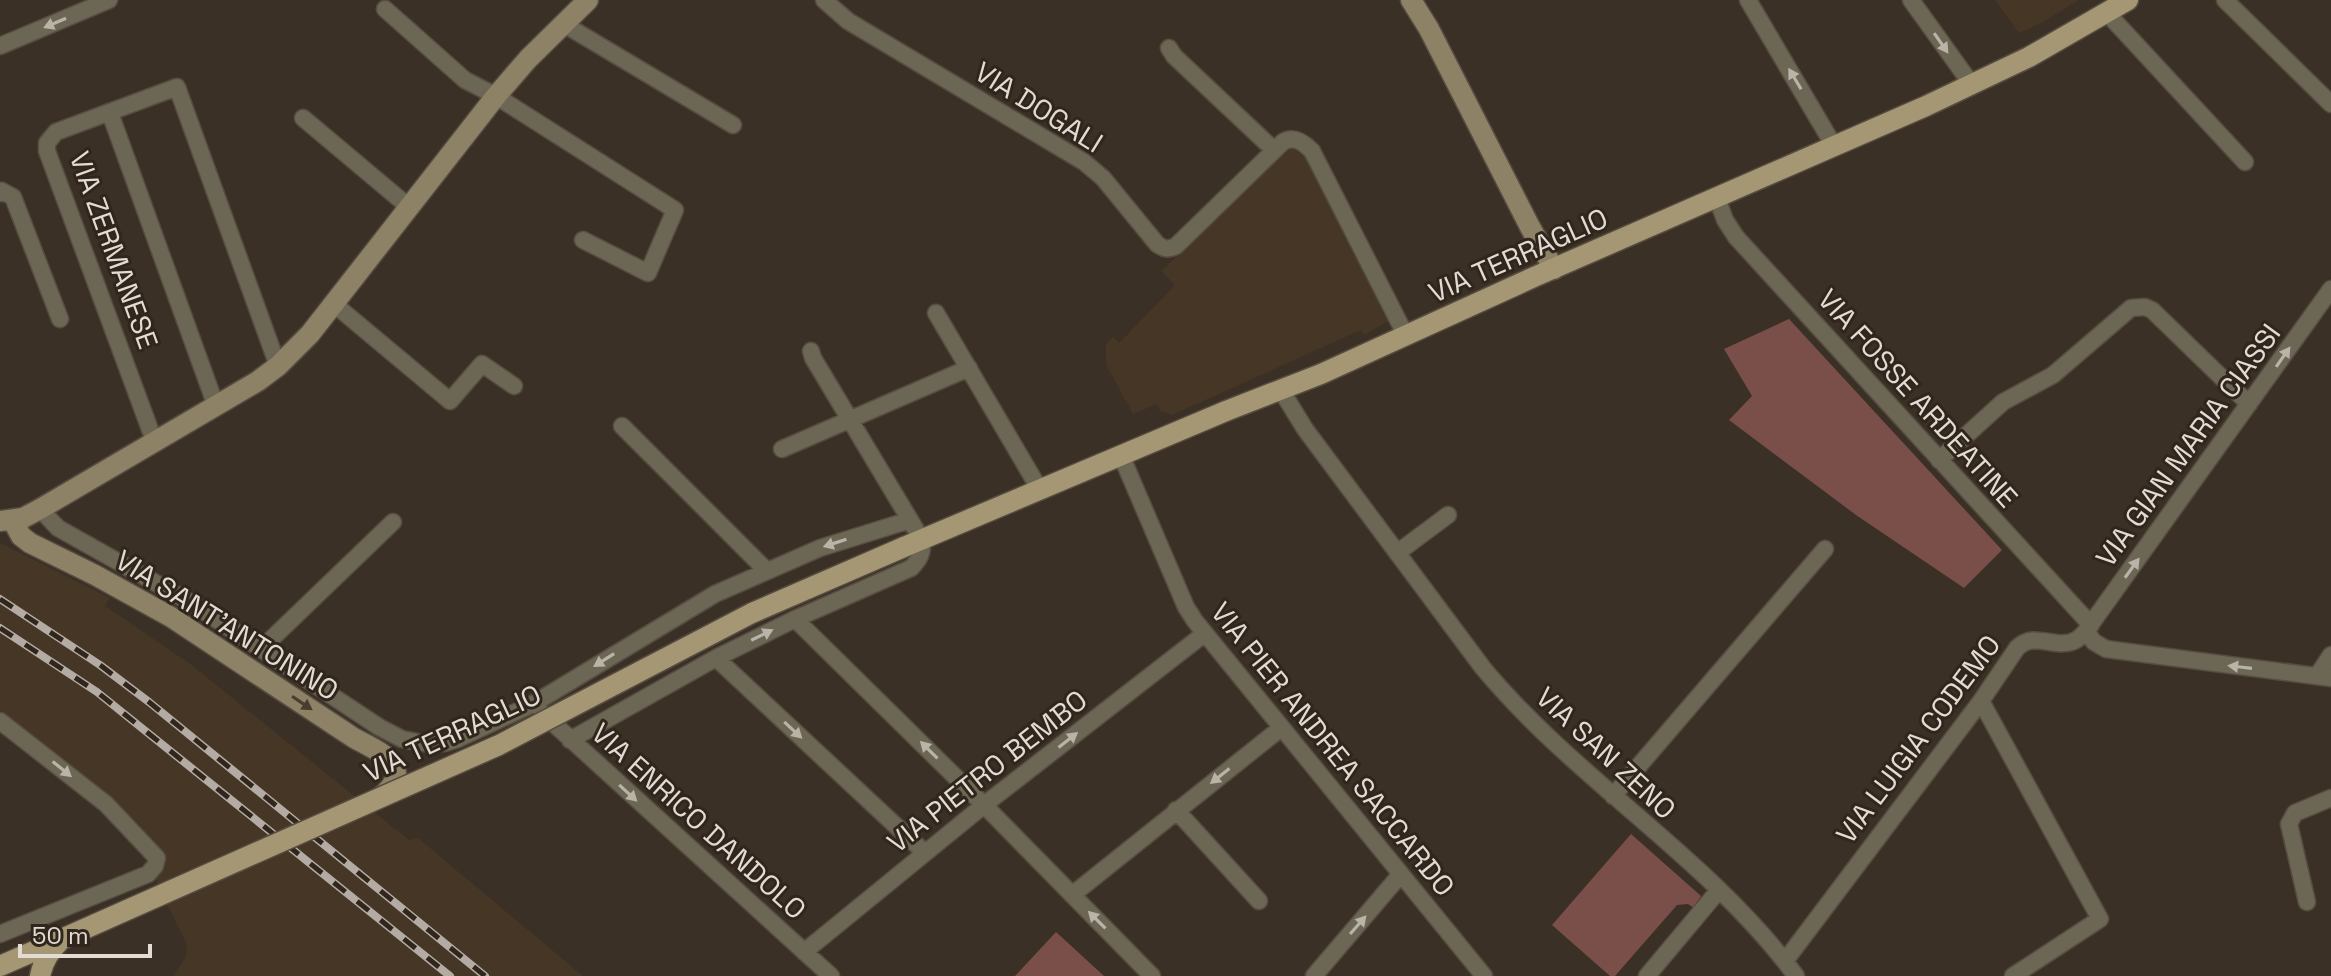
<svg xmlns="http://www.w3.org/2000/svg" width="2331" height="976" font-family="'Space Grotesk',sans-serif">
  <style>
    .built { fill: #453625 }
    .green { fill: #7a4f4a }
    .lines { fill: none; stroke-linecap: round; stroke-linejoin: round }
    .street-casing { stroke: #564c41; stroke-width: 19 }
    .secondary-casing { stroke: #564c41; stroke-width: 23 }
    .primary-casing { stroke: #564c41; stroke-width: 23 }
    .street { stroke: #6c6654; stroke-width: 16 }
    .secondary { stroke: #8d8266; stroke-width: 20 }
    .primary { stroke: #a59773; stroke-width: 20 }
    .rail-casing { stroke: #b4aca4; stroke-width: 8 }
    .rail { stroke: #31261b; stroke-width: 5; stroke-dasharray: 15; stroke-linecap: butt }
    .primary-bridge-casing { stroke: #564c41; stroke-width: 23; stroke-linecap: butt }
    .primary-bridge { stroke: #a59773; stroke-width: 20 }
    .oneway { fill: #b9b3a8 }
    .oneway2 { fill: #483d2e }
    .labels { text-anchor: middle; stroke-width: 6; stroke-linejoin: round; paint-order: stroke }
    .street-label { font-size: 28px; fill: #e3dcd5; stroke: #31261b }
  </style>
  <rect width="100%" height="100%" fill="#3b3025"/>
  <!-- built -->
  <path class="built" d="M1995 0H2079L2043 22 2019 33Z
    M1291 148 1305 156 1389 321 1364 335 1361 330 1172 415 1161 411 1157 404 1133 414 1106 365V344L1113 337 1119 343 1175 285 1161 271Z
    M0 543 110 598 105 606 189 663 409 840 418 838 583 976H174L186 956 187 944 159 888 139 824 63 763 0 727Z"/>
  <!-- green -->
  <path class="green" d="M1789 319 2002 550 1964 588 1856 515 1729 420 1752 396 1724 349Z
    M1631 834 1701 896 1694 908 1688 904 1677 905 1615 976H1610L1552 925Z
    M1056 932 1104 976H1015Z"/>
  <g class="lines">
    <defs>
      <path id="street" d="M824 0 848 21 1084 162 1103 178 1157 244C1164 249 1168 250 1176 246L1283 142C1294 135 1304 143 1312 151L1406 336
        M1748 0 1834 146
        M1911 0 1972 85
        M2225 0 2331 104
        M385 9 465 80 496 96 675 210 648 273 583 240
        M2107 13 2245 162
        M562 23 733 125
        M0 46 109 0
        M1169 48 1174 56 1274 150
        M110 113 216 406
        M303 118 409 207
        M0 193 2 191 13 197 60 319
        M1717 198 1725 220 1736 237 2091 625
        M334 304 450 401 482 364 514 386
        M936 313 1040 490
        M1281 390 1305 429 1483 668C1577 781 1709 858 1796 976
        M622 426 767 571
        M155 443 47 151V143L56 132 177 87 278 366
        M782 449 969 368
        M1121 455 1186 607 1195 621 1484 976
        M1939 460 2003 402 2053 375 2131 308 2145 307 2152 310 2249 404
        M40 509 58 528 193 604 379 727 402 739 422 743H445L458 739 533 704 715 594 820 548 910 520
        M1397 553 1448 515
        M795 619 984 805 1152 976
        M2086 631 2094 642 2106 649 2331 678
        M262 648 393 522
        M716 658 924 852
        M2317 676 2331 655
        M1981 701 2100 919 2013 976
        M542 713 831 976
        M0 721 106 804 157 858 155 866 148 874 0 934
        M570 740 716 658 795 619 911 568C920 559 923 553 922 540L813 358 811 351
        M1613 796 1825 549
        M1176 810 1259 901
        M1072 895 1281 728
        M2307 902 2289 824 2295 813 2331 798
        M804 952 984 805 1204 634
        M1785 961 1981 701 2017 648C2035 630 2056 651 2076 640 2080 638 2083 634 2086 631L2331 289
        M1314 976 1401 874
        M1647 976 1719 890"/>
      <path id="secondary" d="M1411 0 1429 29 1530 227 1554 269
        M0 521 23 518 40 509 258 381 278 366 310 334 496 96 528 59 588 0
        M13 521 21 536 30 543 95 575 171 617 354 738C378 751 417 766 382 796"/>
      <path id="primary" d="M904 547 1226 411 1321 374 1534 277 1926 106 2029 57 2128 0
        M0 966 64 938
        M40 976C43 962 48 952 59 942"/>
    </defs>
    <!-- street casing -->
    <use href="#street" class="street-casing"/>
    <!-- secondary casing -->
    <use href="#secondary" class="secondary-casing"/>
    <!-- primary casing -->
    <use href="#primary" class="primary-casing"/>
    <!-- street -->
    <use href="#street" class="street"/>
    <!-- secondary -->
    <use href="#secondary" class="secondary"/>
    <!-- primary -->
    <use href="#primary" class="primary"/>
    <defs>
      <path id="rail" d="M0 599 100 665 149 702 485 976
        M0 628 97 692 450 976"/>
    </defs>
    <!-- rail casing -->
    <use href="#rail" class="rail-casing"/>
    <!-- rail -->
    <use href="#rail" class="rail"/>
    <defs>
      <path id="primary-bridge" d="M64 938 499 745 752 613 904 547"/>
    </defs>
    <!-- primary-bridge casing -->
    <use href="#primary-bridge" class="primary-bridge-casing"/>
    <!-- primary-bridge -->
    <use href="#primary-bridge" class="primary-bridge"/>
  </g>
  <!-- one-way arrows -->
  <defs><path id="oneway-solid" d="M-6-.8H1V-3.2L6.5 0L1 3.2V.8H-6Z" transform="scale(2)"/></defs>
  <g class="oneway">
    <use href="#oneway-solid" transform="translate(55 23) rotate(157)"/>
    <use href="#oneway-solid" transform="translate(1941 43) rotate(55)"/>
    <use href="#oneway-solid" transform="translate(1795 79) rotate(-121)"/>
    <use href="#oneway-solid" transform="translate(2283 357) rotate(-55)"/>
    <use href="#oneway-solid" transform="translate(835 543) rotate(162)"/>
    <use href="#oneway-solid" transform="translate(2132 568) rotate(-54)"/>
    <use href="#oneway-solid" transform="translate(762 635) rotate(-26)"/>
    <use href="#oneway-solid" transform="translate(604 660) rotate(148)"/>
    <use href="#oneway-solid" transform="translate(2240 667) rotate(-173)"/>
    <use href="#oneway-solid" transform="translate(793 730) rotate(43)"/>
    <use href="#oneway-solid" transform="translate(1068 740) rotate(-38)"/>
    <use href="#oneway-solid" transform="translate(929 750) rotate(-135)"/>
    <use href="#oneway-solid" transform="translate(62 769) rotate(39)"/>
    <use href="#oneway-solid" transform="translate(1220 776) rotate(142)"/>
    <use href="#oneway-solid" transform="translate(628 793) rotate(43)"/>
    <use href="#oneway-solid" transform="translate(1097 920) rotate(-135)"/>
    <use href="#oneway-solid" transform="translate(1358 925) rotate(-49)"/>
  </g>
  <use class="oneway2" href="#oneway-solid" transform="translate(302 703) rotate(34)"/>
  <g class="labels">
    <!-- street labels -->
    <g class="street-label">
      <text transform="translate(1039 107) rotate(32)" y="10">VIA DOGALI</text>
      <text transform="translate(114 250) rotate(70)" y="10">VIA ZERMANESE</text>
      <text transform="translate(1518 255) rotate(-24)" y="10">VIA TERRAGLIO</text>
      <text transform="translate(1918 398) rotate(48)" y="10">VIA FOSSE ARDEATINE</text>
      <text transform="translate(2188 445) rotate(-54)" y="10">VIA GIAN MARIA CIASSI</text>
      <text transform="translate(227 625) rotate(32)" y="10">VIA SANT'ANTONINO</text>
      <text transform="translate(452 733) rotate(-25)" y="10">VIA TERRAGLIO</text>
      <text transform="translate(1918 739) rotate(-53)" y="10">VIA LUIGIA CODEMO</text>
      <text transform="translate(1333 749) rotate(51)" y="10">VIA PIER ANDREA SACCARDO</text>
      <text transform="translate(1606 753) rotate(43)" y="10">VIA SAN ZENO</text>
      <text transform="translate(987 771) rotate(-38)" y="10">VIA PIETRO BEMBO</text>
      <text transform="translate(699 821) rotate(42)" y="10">VIA ENRICO DANDOLO</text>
    </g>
  </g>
  <!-- scale -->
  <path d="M20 944v12h130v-12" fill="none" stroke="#e3dcd5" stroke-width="4"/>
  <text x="32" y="944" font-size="24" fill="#e3dcd5" stroke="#31261b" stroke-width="6" paint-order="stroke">50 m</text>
</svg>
